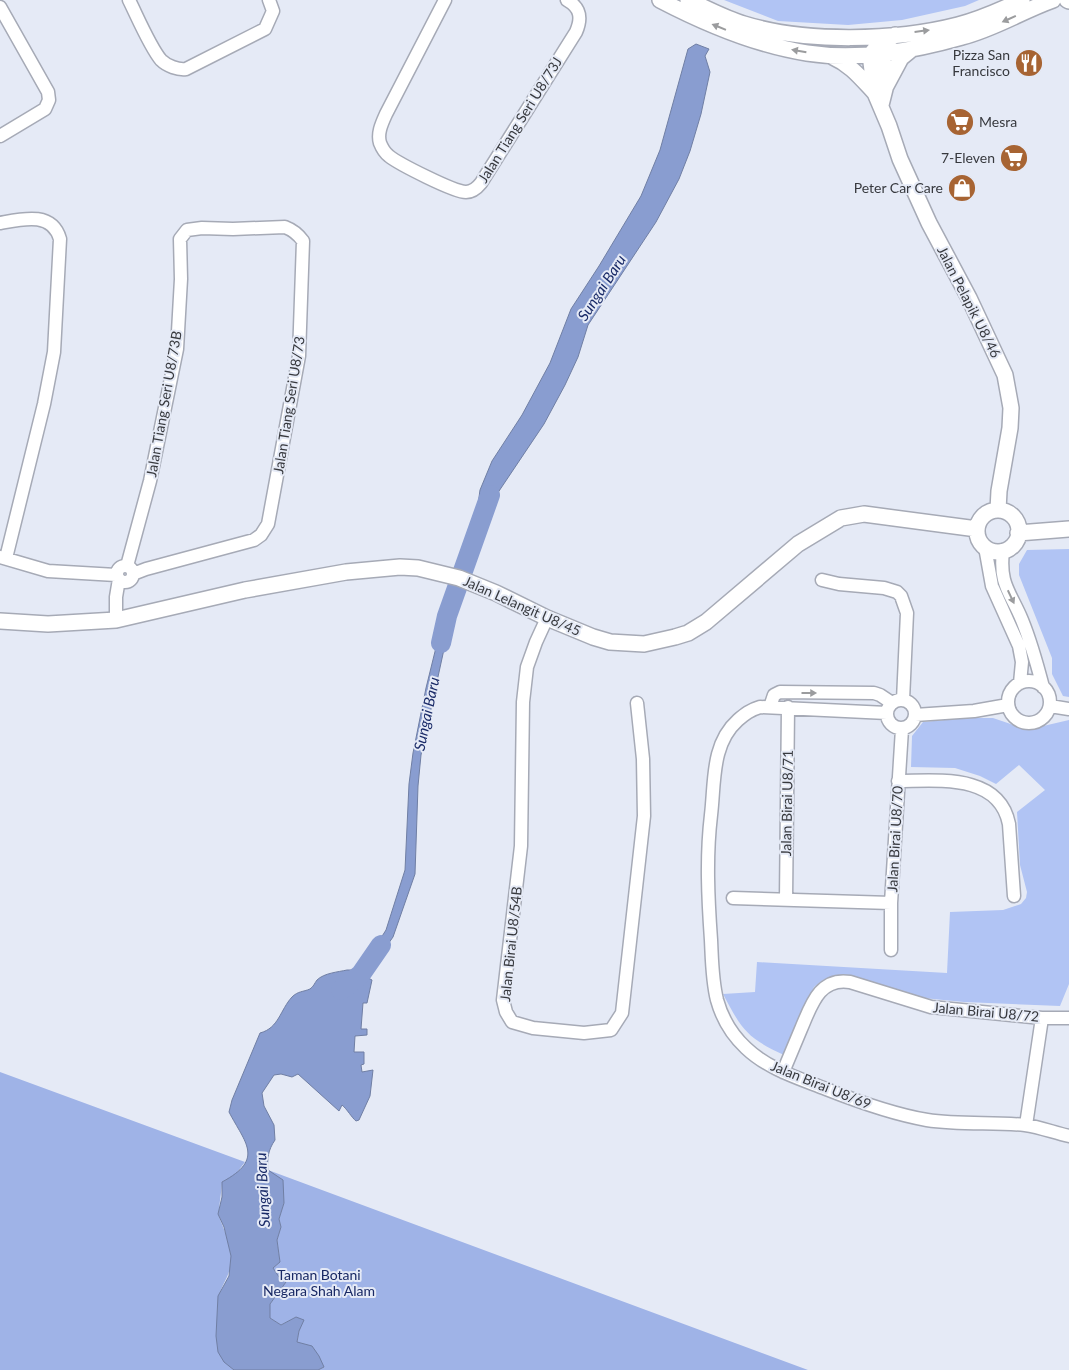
<svg xmlns="http://www.w3.org/2000/svg" width="1069" height="1370" font-family="Lato,sans-serif">
  <style>
    .green { fill: #b1c4f4 }
    .forest { fill: #9fb3e7 }
    .water { fill: #899dd0; stroke: #707fa4 }
    .lines { fill: none; stroke-linecap: round; stroke-linejoin: round }
    .river { stroke: #899dd0; stroke-width: 20 }
    .minor-casing { stroke: #a6aab6; stroke-width: 15 }
    .tertiary-casing { stroke: #a6aab6; stroke-width: 18 }
    .minor { stroke: #fff; stroke-width: 12 }
    .tertiary { stroke: #fff; stroke-width: 15 }
    .oneway { fill: #9b9c9e }
    .labels { text-anchor: middle; stroke-width: 4; stroke-linejoin: round; paint-order: stroke }
    .poi-label { font-size: 14px; fill: #37393e; stroke: #e5eaf6; text-anchor: end }
    .street-label { font-size: 14px; fill: #37393e; stroke: #e5eaf6 }
    .park-label { font-size: 14px; fill: #182864; stroke: #e5eaf6 }
    .water-label { font-size: 15px; font-style: italic; fill: #1a2b68; stroke: #e5eaf6 }
  </style>
  <rect width="100%" height="100%" fill="#e5eaf6"/>
  <!-- green -->
  <path class="green" d="M724 0H979L965 6 902 20 848 25 778 21Z
    M1069 549V697L1063 696 1052 674V658L1019 575V564L1027 550Z
    M966 718H993L1022 728 1039 727 1069 720V984L1060 1006 964 1002 923 998 862 979 835 975 823 980 814 987 784 1055C747 1038 742 1030 723 994L755 992 757 962 947 973 950 912 1003 910 1021 904 1026 898 1027 892 1020 865 1017 812 1045 790 1019 765 996 784 980 776 955 768 911 767 912 736 923 722Z"/>
  <!-- forest -->
  <path class="forest" d="M0 1072 245 1162 235 1175 222 1182C222 1189 218 1211 219 1216 223 1229 231 1242 231 1256 232 1274 223 1281 219 1296 217 1301 218 1309 218 1315 217 1339 213 1353 234 1370H0Z
    M268 1170 808 1370H318L324 1367 297 1342 299 1331 296 1317 281 1325 270 1318V1304L286 1282 279 1277 273 1268 280 1262 277 1240 281 1227 279 1219 284 1203Z"/>
  <!-- water -->
  <path class="water" d="M696 44 709 49 705 56 710 72 701 114 690 151 679 179 656 222 588 325 578 357 565 385 544 424 495 497 484 521 476 519 480 490 492 461 522 415 550 363 571 309 599 266 641 196 660 150 688 49Z
    M444 615 451 617 421 755 418 786 415 874 393 937 369 971 363 966 386 930 405 870 409 784 413 753 426 688Z
    M347 970H353L372 980 367 1003H363L361 1029H367V1035L355 1036 354 1052H364V1064L361 1065 362 1072 373 1070 370 1096 359 1120 356 1121C352 1118 347 1109 342 1105L339 1111 298 1074 292 1077 281 1074 274 1075 262 1093 264 1106 274 1125 275 1140C268 1150 267 1159 268 1170L283 1180 284 1203 279 1219 281 1227 277 1240 280 1262 273 1268 279 1277H286V1282L270 1304V1318L281 1325 296 1317 304 1320 299 1331 297 1342 312 1346 319 1356 324 1367 318 1370H234L224 1362 218 1352 216 1336 218 1296 229 1276 231 1256 224 1227 218 1214 222 1197V1182C265 1159 245 1143 229 1112L232 1100 260 1033C279 1028 280 1010 292 997 298 991 303 992 310 989 314 986 314 984 317 980 324 973 338 972 347 970Z"/>
  <g class="lines">
    <!-- river -->
    <path class="river" d="M441 643 447 616 490 495
      M341 990 361 974 381 945"/>
    <defs>
      <path id="minor" d="M129 0C137 16 150 47 161 60 167 66 178 70 186 69L265 29 273 11 269 0
        M445 0 386 114C382 123 377 133 380 143 382 148 385 153 389 156 399 164 454 192 466 192 473 192 477 188 481 183L576 32C582 18 581 8 567 0
        M0 7 48 92 49 100 45 109 0 136
        M0 223C22 219 52 211 60 239L54 352 44 404 6 558
        M985 547 992 586 1019 646 1022 662 1020 683
        M1003 550C999 585 1010 591 1022 620 1031 642 1037 664 1043 687
        M0 557 48 571 116 575
        M117 574a8 8 0 1 1 16 0a8 8 0 1 1-16 0Z
        M127 566 150 481 177 349 181 279 180 239 187 230 202 228 233 229 285 227C293 230 298 234 303 241L299 356 268 524 261 535 254 540 146 569 133 574
        M822 580 839 584 884 588 897 592 901 596 907 613 903 700
        M547 618 536 642 527 667 523 702 521 846 503 1000 506 1012 512 1022 533 1028 584 1033 611 1030 622 1013 644 816 643 759 637 703
        M116 620V597L119 579
        M1008 702a21 21 0 1 1 42 0a21 21 0 1 1-42 0Z
        M887 714a14 14 0 1 1 28 0a14 14 0 1 1-28 0Z
        M1050 706 1069 709
        M770 707 774 695 780 692 874 693 880 695 892 703
        M887 713 760 707C750 710 745 714 738 720 711 744 715 782 711 815 706 857 708 898 711 940 712 960 712 980 717 1000 722 1018 732 1035 746 1048 768 1069 798 1078 826 1089 859 1102 892 1114 927 1120 959 1125 993 1122 1025 1125 1040 1127 1055 1133 1069 1136
        M915 715 974 711 1008 705
        M898 781C937 781 999 773 1009 824L1014 896
        M733 898 891 903
        M786 900 788 707
        M891 950V903L902 729
        M783 1072C789 1058 795 1043 801 1029 811 1006 819 977 850 982L931 1007 1042 1018H1069
        M1026 1125 1042 1018"/>
      <path id="tertiary" d="M660 0C706 24 755 45 807 53 859 61 912 51 962 37 994 29 1022 11 1053 0
        M688 0C706 8 724 18 744 24 805 43 896 41 958 25 981 19 1001 10 1022 0
        M1067 0 1069 1
        M895 35 875 49 870 55 875 93 889 126 900 159 929 223 969 298 1005 375 1011 408 1010 428 999 491 998 510
        M875 49 883 53 885 89 881 105
        M831 56C851 65 860 77 875 93
        M886 86 901 58 912 49
        M977 531a21 21 0 1 1 42 0a21 21 0 1 1-42 0Z
        M1018 533 1069 529
        M0 621 48 624 116 620 245 590 346 572 400 567 418 568 459 578 496 593 547 618 593 637 610 642 644 644 675 637 688 633 706 622 798 544 841 518 864 514 977 529"/>
    </defs>
    <!-- minor casing -->
    <use href="#minor" class="minor-casing"/>
    <!-- tertiary casing -->
    <use href="#tertiary" class="tertiary-casing"/>
    <!-- minor -->
    <use href="#minor" class="minor"/>
    <!-- tertiary -->
    <use href="#tertiary" class="tertiary"/>
  </g>
  <!-- one-way arrows -->
  <defs><path id="oneway-solid" d="M-6-.8H1V-3.2L6.5 0L1 3.2V.8H-6Z" transform="scale(1.25)"/></defs>
  <g class="oneway">
    <use href="#oneway-solid" transform="translate(1009 19) rotate(156)"/>
    <use href="#oneway-solid" transform="translate(719 27) rotate(-158)"/>
    <use href="#oneway-solid" transform="translate(922 31) rotate(-7)"/>
    <use href="#oneway-solid" transform="translate(799 51) rotate(-170)"/>
    <use href="#oneway-solid" transform="translate(1011 597) rotate(65)"/>
    <use href="#oneway-solid" transform="translate(809 693)"/>
  </g>
  <!-- icons -->
  <defs>
    <symbol id="restaurant-disc" viewBox="-11 -11 22 22"><circle r="9.5" fill="#a76433" stroke="#e5eaf6"/><path d="M-5-6h1v4h1v-4h1v4h1v-4h1v5L-1.5 .5V6h-2V.5L-5-1ZM5-6V6H3V1.5H1.5Q1.5-4 5-6Z" fill="#fff"/></symbol>
    <symbol id="supermarket-disc" viewBox="-11 -11 22 22"><circle r="9.5" fill="#a76433" stroke="#e5eaf6"/><path d="M-6-5.5h2.5l.6 2H6L4.5 2H-2.5L-4.4-4H-6ZM-1.5 3.2a1.3 1.3 0 1 0 .1 0ZM3 3.2a1.3 1.3 0 1 0 .1 0Z" fill="#fff"/></symbol>
    <symbol id="shop-disc" viewBox="-11 -11 22 22"><circle r="9.5" fill="#a76433" stroke="#e5eaf6"/><path d="M-5-2.5h2.3a2.7 3.5 0 0 1 5.4 0H5L5.5 6h-11ZM-1.5-2.5h3a1.5 2.3 0 0 0-3 0Z" fill="#fff"/></symbol>
  </defs>
  <g fill-rule="evenodd">
    <use href="#restaurant-disc" x="1013" y="47" width="32" height="32"/>
    <use href="#supermarket-disc" x="944" y="106" width="32" height="32"/>
    <use href="#supermarket-disc" x="998" y="142" width="32" height="32"/>
    <use href="#shop-disc" x="946" y="172" width="32" height="32"/>
  </g>
  <g class="labels">
    <!-- poi labels -->
    <g class="poi-label">
      <text x="1010" y="60">Pizza San<tspan x="1010" dy="16">Francisco</tspan></text>
      <text x="979" y="127" text-anchor="start">Mesra</text>
      <text x="995" y="163">7-Eleven</text>
      <text x="943" y="193">Peter Car Care</text>
    </g>
    <!-- street labels -->
    <g class="street-label">
      <text transform="translate(520 120) rotate(-58)" y="5">Jalan Tiang Seri U8/73J</text>
      <text transform="translate(969 302) rotate(63)" y="5">Jalan Pelapik U8/46</text>
      <text transform="translate(164 404) rotate(-80)" y="5">Jalan Tiang Seri U8/73B</text>
      <text transform="translate(289 405) rotate(-81)" y="5">Jalan Tiang Seri U8/73</text>
      <text transform="translate(522 606) rotate(24)" y="5">Jalan Lelangit U8/45</text>
      <text transform="translate(787 803) rotate(-89)" y="5">Jalan Birai U8/71</text>
      <text transform="translate(895 839) rotate(-87)" y="5">Jalan Birai U8/70</text>
      <text transform="translate(511 944) rotate(-84)" y="5">Jalan Birai U8/54B</text>
      <text transform="translate(986 1012) rotate(5)" y="5">Jalan Birai U8/72</text>
      <text transform="translate(821 1085) rotate(22)" y="5">Jalan Birai U8/69</text>
    </g>
    <!-- park labels -->
    <g class="park-label">
      <text x="319" y="1280">Taman Botani<tspan x="319" dy="16">Negara Shah Alam</tspan></text>
    </g>
    <!-- water labels -->
    <g class="water-label">
      <text transform="translate(602 288) rotate(-57)" y="5">Sungai Baru</text>
      <text transform="translate(427 714) rotate(-78)" y="5">Sungai Baru</text>
      <text transform="translate(263 1190) rotate(-93)" y="5">Sungai Baru</text>
    </g>
  </g>
</svg>
